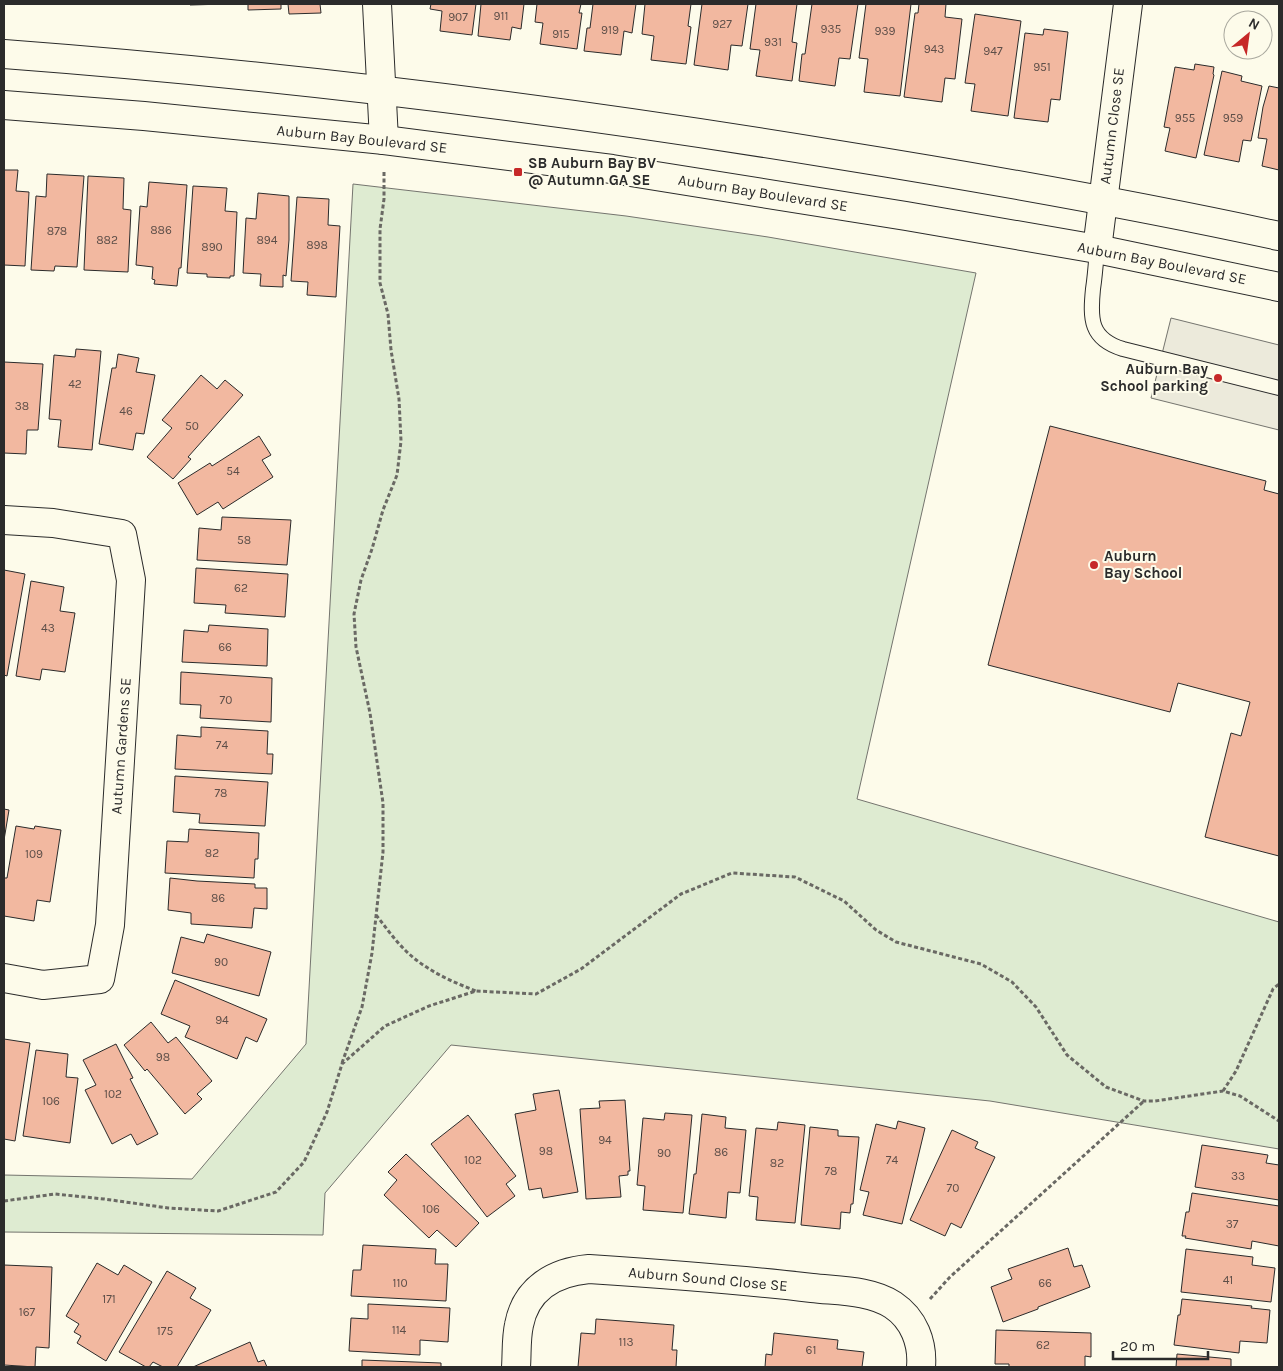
<svg xmlns="http://www.w3.org/2000/svg" width="1283" height="1371" font-family="Karla,sans-serif">
  <style>
    .green { fill: #deebd1; stroke: #74746e }
    .parking { fill: #eceadb; stroke: #74746e }
    .building { fill: #f2b8a0; stroke: #2b2b2b }
    .lines { fill: none; stroke-linecap: round; stroke-linejoin: round }
    .service-casing { stroke: #2b2b2b; stroke-width: 16 }
    .minor-casing { stroke: #2b2b2b; stroke-width: 30 }
    .tertiary-casing { stroke: #2b2b2b; stroke-width: 30 }
    .path { stroke: #6a6964; stroke-width: 3; stroke-dasharray: 4 2.5; stroke-linecap: butt }
    .service { stroke: #fdfbea; stroke-width: 14 }
    .minor { stroke: #fdfbea; stroke-width: 28 }
    .tertiary { stroke: #fdfbea; stroke-width: 28 }
    .poi-dot { fill: #c62828; stroke: #fdfbea; stroke-width: 2 }
    .labels { text-anchor: middle; stroke-width: 4; stroke-linejoin: round; paint-order: stroke }
    .number-label { font-size: 12px; fill: #5d4e48 }
    .street-label { font-size: 15px; fill: #2b2b2b; stroke: #fdfbea }
    .poi-label { font-size: 15px; font-weight: bold; fill: #2b2b2b; stroke: #fdfbea; text-anchor: start }
  </style>
  <rect width="100%" height="100%" fill="#fdfbea"/>
  <!-- green -->
  <path class="green" d="M353 184 626 216 768 237 976 273 857 799 1279 922V1149L990 1101 451 1045 325 1193 323 1235 4 1232V1175L192 1179 306 1044Z"/>
  <!-- parking -->
  <path class="parking" d="M1171 318 1279 345V430L1151 398Z"/>
  <!-- building -->
  <path class="building" d="M190 4H226L190 5Z
    M248 4H281V9L248 10Z
    M288 4H320L321 13 289 14Z
    M431 4H476L472 35 440 31 442 11 430 9Z
    M481 4H524L521 29 512 27 510 40 478 36Z
    M537 4H581L579 13H582L577 49 540 44 543 23 535 22Z
    M593 4H636L632 33 624 31 621 55 584 51 587 28H590Z
    M645 4H691L688 26 691 27 686 64 651 60 654 36 642 34Z
    M702 4H748L742 46 731 45 728 70 694 65Z
    M756 4H797L792 42 797 43 792 81 756 76 760 50 750 49Z
    M812 4H858L850 59 839 58 835 86 799 81 802 54H805Z
    M866 4H911L900 96 864 92 868 59 859 58Z
    M919 4H946L945 17 962 19 955 79 945 78 942 102 904 97 915 13H918Z
    M975 14 1021 21 1008 116 971 111 975 84 965 83Z
    M1044 29 1068 32 1060 100 1051 99 1048 122 1014 118 1025 33 1043 35Z
    M1195 64 1214 67 1213 74 1214 75 1196 158 1165 151 1170 128 1164 127 1175 67 1194 70Z
    M1222 71 1242 76 1241 81 1262 86 1251 141 1243 140 1239 162 1204 155Z
    M1269 86 1279 88V170L1262 166 1267 139 1258 138 1263 107Z
    M4 170H18L16 191 29 192 25 266 4 265Z
    M47 174 84 176 77 267 55 266 54 271 31 270 36 196 46 197Z
    M88 176 124 178 123 209 131 210 128 272 84 270Z
    M149 182 187 185 181 268H179L177 286 154 284 155 280 152 279 153 267 136 265 140 206 147 207Z
    M193 186 227 188 225 211 237 212 234 276H230V278L207 277V274L187 273Z
    M258 193 289 196V240L286 276 283 275V287L260 286 261 274 243 273 246 218 256 219Z
    M297 197 329 199 328 225 340 226 336 297 307 295 308 282 291 281Z
    M76 349 101 351 92 450 58 447 61 420 49 419 54 355 75 357Z
    M118 354 139 358 136 372 155 375 144 434 136 433 133 450 99 444 112 368H116Z
    M4 362 43 364 38 430H27L26 454 4 453Z
    M201 375 217 389 225 380 243 395 188 457 191 459 173 479 147 457 172 428 162 420Z
    M1050 426 1266 481 1264 490 1279 494V856L1205 837 1231 733 1241 736 1250 702 1178 683 1170 712 988 665Z
    M259 436 271 455 262 460 273 477 223 509 218 502 197 515 178 483 210 463 212 466Z
    M222 517 291 520 287 565 197 560 199 528 221 530Z
    M196 568 288 574 285 617 225 613 226 605 194 603Z
    M4 570 25 574 7 676 4 675Z
    M31 581 64 587 60 611 75 613 65 672 42 669 40 680 16 676Z
    M209 625 268 629 267 666 182 662 184 630 208 632Z
    M181 672 272 678 271 722 200 718 201 705 180 704Z
    M201 727 268 731 267 754H273L272 774 175 769 177 735 201 737Z
    M175 776 268 782 265 826 199 823 200 814 173 812Z
    M4 809 9 810 4 840Z
    M16 826 34 829 35 826 61 830 50 902 37 900 34 921 4 916V878H7Z
    M189 829 259 833 258 859H255L254 878 165 873 167 841 188 842Z
    M170 878 197 881 255 884V888H267V909L254 908 252 928 191 924V913L168 910Z
    M207 934 271 952 259 996 172 973 181 937 204 943Z
    M175 980 267 1019 257 1042 246 1037 237 1059 185 1037 190 1026 161 1014Z
    M151 1022 168 1043 176 1037 212 1081 197 1094 202 1099 185 1114 147 1069 145 1071 124 1045Z
    M4 1039 30 1043 15 1141 4 1139Z
    M116 1044 133 1078 130 1079 158 1134 137 1145 131 1134 112 1144 85 1090 96 1085 83 1060Z
    M36 1050 68 1054 66 1077 78 1078 70 1143 23 1136Z
    M559 1090 578 1192 543 1198 541 1188 529 1190 515 1114 536 1110 533 1094Z
    M625 1100 630 1171H628V1175L619 1176 621 1197 586 1199 580 1109 600 1108 599 1101Z
    M665 1113 692 1115 683 1213 643 1210 645 1186 637 1185 643 1118 664 1120Z
    M702 1114 726 1117 725 1128 746 1130 740 1193 728 1192 726 1218 689 1214 694 1174H696Z
    M468 1115 516 1176 506 1184 515 1196 487 1217 431 1144Z
    M898 1121 925 1128 902 1224 863 1215 869 1192 860 1190 876 1124 896 1129Z
    M778 1122 805 1125 795 1223 756 1220 758 1197 749 1196 756 1128 777 1130Z
    M810 1127 838 1130V1136L859 1137 853 1204H851L850 1213 841 1212 840 1229 801 1225Z
    M952 1130 978 1142 975 1148 995 1157 961 1228 951 1223 945 1236 910 1220Z
    M1202 1145 1268 1155 1266 1163 1279 1165V1200L1195 1187Z
    M406 1154 479 1223 456 1247 437 1230 429 1238 384 1195 397 1180 388 1172Z
    M1192 1193 1279 1206V1246L1252 1241 1251 1249 1185 1238 1186 1236H1182L1186 1212H1189Z
    M363 1245 436 1249 435 1264H448L446 1301 351 1296 353 1270H361Z
    M1068 1248 1074 1267 1082 1265 1090 1287 1038 1307V1309L1003 1322 991 1287 1012 1279 1008 1269Z
    M1186 1249 1253 1257 1252 1265 1275 1268 1271 1302 1181 1292Z
    M97 1263 118 1275 124 1265 152 1282 106 1361 77 1343 81 1336 74 1332 79 1324 66 1316Z
    M4 1265 52 1267 49 1348 36 1347 35 1367 4 1365Z
    M167 1271 196 1288 190 1298 211 1310 177 1367H163L153 1362 149 1367H146L119 1352Z
    M1182 1299 1252 1306 1251 1308 1270 1310 1267 1343 1240 1341 1239 1353 1174 1345 1178 1315H1180Z
    M368 1304 450 1308 448 1342 420 1340V1355L349 1351 351 1318 368 1319Z
    M596 1319 674 1325 672 1350H677L676 1367H578L581 1333 595 1334Z
    M996 1330 1091 1333V1357L1085 1356V1367H1009V1364H995Z
    M774 1333 838 1340 837 1349 864 1352 862 1367H765L766 1354 772 1355Z
    M250 1342 258 1362 264 1360 267 1367H193Z
    M1177 1354 1231 1359V1367H1176Z
    M362 1360 441 1363V1367H362Z"/>
  <g class="lines">
    <defs>
      <path id="service" d="M1097 249C1096 262 1095 276 1093 289 1090 319 1090 339 1123 349L1279 388"/>
      <path id="minor" d="M377 4 384 140
        M1097 249 1128 4
        M4 520 53 523 122 534 131 580 110 925 100 979 43 985 4 978
        M516 1367C517 1353 516 1338 519 1325 526 1288 555 1272 589 1269 663 1274 737 1279 812 1288 838 1291 870 1290 893 1305 914 1319 923 1343 921 1367"/>
      <path id="tertiary" d="M4 54C282 75 558 109 833 154 983 178 1131 204 1279 236
        M4 105 144 116 384 140 612 169 906 216 1097 249 1279 287"/>
    </defs>
    <!-- service casing -->
    <use href="#service" class="service-casing"/>
    <!-- minor casing -->
    <use href="#minor" class="minor-casing"/>
    <!-- tertiary casing -->
    <use href="#tertiary" class="tertiary-casing"/>
    <!-- path -->
    <path class="path" d="M376 915C385 926 393 938 403 948 423 969 450 981 476 991
      M342 1063 362 1007 372 953 383 852V803L370 713 356 647 354 614 361 580 372 549 383 510 397 475 401 441 399 399 391 350 388 314 380 283V229L384 199V171
      M1223 1091 1236 1071 1273 989 1279 984
      M4 1201 55 1194 104 1199 168 1208 218 1211 276 1192 304 1162 327 1112 342 1064 385 1026 429 1006 476 991 536 994 581 969 681 894 732 873 795 877 844 901 876 930 896 942 981 964 1012 982 1036 1007 1067 1055 1106 1087 1144 1101H1155L1223 1091 1240 1096 1279 1121
      M930 1299 950 1277 1144 1101"/>
    <!-- service -->
    <use href="#service" class="service"/>
    <!-- minor -->
    <use href="#minor" class="minor"/>
    <!-- tertiary -->
    <use href="#tertiary" class="tertiary"/>
  </g>
  <!-- markers -->
  <g class="poi-dot">
    <rect x="513" y="167" width="10" height="10" rx="2.5"/>
    <circle cx="1218" cy="378" r="5"/>
    <circle cx="1094" cy="565" r="5"/>
  </g>
  <g class="labels">
    <!-- number labels -->
    <g class="number-label">
      <text x="501" y="20">911</text>
      <text x="458" y="21">907</text>
      <text x="722" y="28">927</text>
      <text x="831" y="33">935</text>
      <text x="610" y="34">919</text>
      <text x="885" y="35">939</text>
      <text x="561" y="38">915</text>
      <text x="773" y="46">931</text>
      <text x="934" y="53">943</text>
      <text x="993" y="55">947</text>
      <text x="1042" y="71">951</text>
      <text x="1185" y="122">955</text>
      <text x="1233" y="122">959</text>
      <text x="161" y="234">886</text>
      <text x="57" y="235">878</text>
      <text x="107" y="244">882</text>
      <text x="267" y="244">894</text>
      <text x="317" y="249">898</text>
      <text x="212" y="251">890</text>
      <text x="75" y="388">42</text>
      <text x="22" y="410">38</text>
      <text x="126" y="415">46</text>
      <text x="192" y="430">50</text>
      <text x="233" y="475">54</text>
      <text x="244" y="544">58</text>
      <text x="241" y="592">62</text>
      <text x="48" y="632">43</text>
      <text x="225" y="651">66</text>
      <text x="226" y="704">70</text>
      <text x="222" y="749">74</text>
      <text x="221" y="797">78</text>
      <text x="212" y="857">82</text>
      <text x="34" y="858">109</text>
      <text x="218" y="902">86</text>
      <text x="221" y="966">90</text>
      <text x="222" y="1024">94</text>
      <text x="163" y="1061">98</text>
      <text x="113" y="1098">102</text>
      <text x="51" y="1105">106</text>
      <text x="605" y="1144">94</text>
      <text x="546" y="1155">98</text>
      <text x="721" y="1156">86</text>
      <text x="664" y="1157">90</text>
      <text x="473" y="1164">102</text>
      <text x="892" y="1164">74</text>
      <text x="777" y="1167">82</text>
      <text x="831" y="1175">78</text>
      <text x="1238" y="1180">33</text>
      <text x="953" y="1192">70</text>
      <text x="431" y="1213">106</text>
      <text x="1232" y="1228">37</text>
      <text x="1228" y="1284">41</text>
      <text x="400" y="1287">110</text>
      <text x="1045" y="1287">66</text>
      <text x="109" y="1303">171</text>
      <text x="27" y="1316">167</text>
      <text x="399" y="1334">114</text>
      <text x="165" y="1335">175</text>
      <text x="626" y="1346">113</text>
      <text x="1043" y="1349">62</text>
      <text x="811" y="1354">61</text>
    </g>
    <!-- street labels -->
    <g class="street-label">
      <text transform="translate(1112 126) rotate(-83)" y="5">Autumn Close SE</text>
      <text transform="translate(362 139) rotate(6)" y="5">Auburn Bay Boulevard SE</text>
      <text transform="translate(763 193) rotate(9)" y="5">Auburn Bay Boulevard SE</text>
      <text transform="translate(1162 263) rotate(11)" y="5">Auburn Bay Boulevard SE</text>
      <text transform="translate(121 746) rotate(-86)" y="5">Autumn Gardens SE</text>
      <text transform="translate(708 1279) rotate(5)" y="5">Auburn Sound Close SE</text>
    </g>
    <!-- poi labels -->
    <g class="poi-label">
      <text x="528" y="168">SB Auburn Bay BV<tspan x="528" dy="17">@ Autumn GA SE</tspan></text>
      <text x="1208" y="374" text-anchor="end">Auburn Bay<tspan x="1208" dy="17">School parking</tspan></text>
      <text x="1104" y="561">Auburn<tspan x="1104" dy="17">Bay School</tspan></text>
    </g>
  </g>
  <!-- border -->
  <rect width="1283" height="1371" fill="none" stroke="#2b2b2b" stroke-width="10"/>
  <!-- north arrow -->
  <g transform="translate(1248 35) rotate(29)"><circle r="24" fill="#fdfbea" stroke="#a9a89e"/>
  <path d="M0-4L9 19L0 12L-9 19Z" fill="#c62828"/>
  <text y="-8" font-size="14" font-weight="bold" text-anchor="middle" fill="#2b2b2b">N</text>
  </g>
  <!-- scale -->
  <path d="M1113 1351v8h95v-8" fill="none" stroke="#2b2b2b" stroke-width="2.5"/>
  <text x="1120" y="1351" font-size="15" fill="#2b2b2b" stroke="#fdfbea" stroke-width="4" paint-order="stroke">20 m</text>
</svg>
